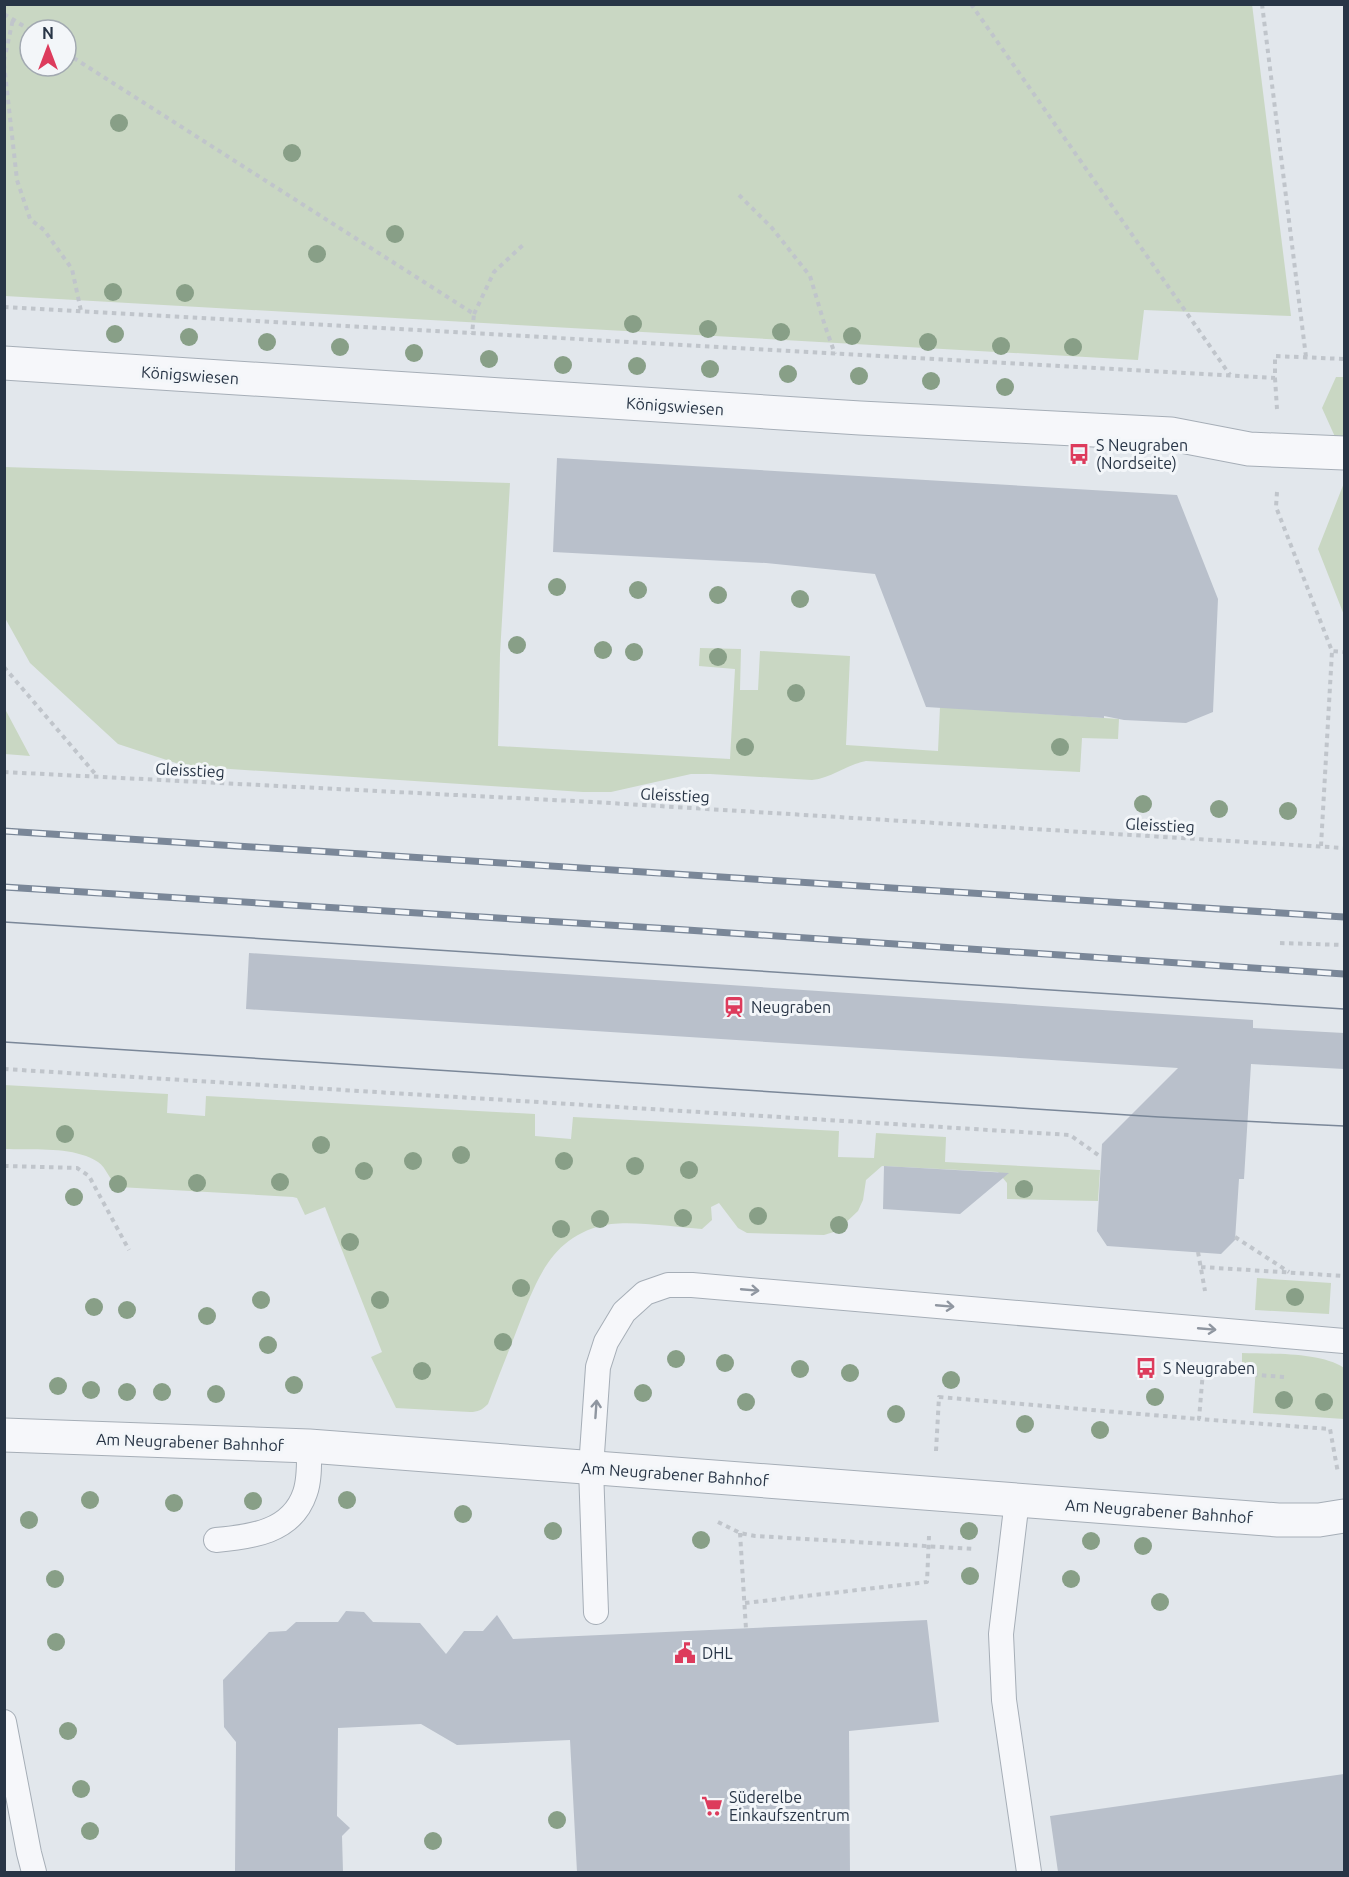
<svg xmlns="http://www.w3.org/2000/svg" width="1349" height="1877" font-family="Ubuntu,sans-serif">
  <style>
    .green { fill: #c9d7c3; fill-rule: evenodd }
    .building { fill: #b9c0cb }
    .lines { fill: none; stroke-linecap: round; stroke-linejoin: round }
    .lane-casing { stroke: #a6aeb7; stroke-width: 26 }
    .street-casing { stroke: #a6aeb7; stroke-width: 35 }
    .path { stroke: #c0c5cb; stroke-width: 4; stroke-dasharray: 4.5 4.5; stroke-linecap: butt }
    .lane { stroke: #f6f7fa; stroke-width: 24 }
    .street { stroke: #f6f7fa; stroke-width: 33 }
    .tram { stroke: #7a8798; stroke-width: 1.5 }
    .rail-casing { stroke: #7a8798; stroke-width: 7 }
    .rail { stroke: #f3f6f9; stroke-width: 4.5; stroke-dasharray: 14; stroke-linecap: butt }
    .tree { fill: #889f87 }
    .oneway { stroke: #8f96a0 }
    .labels { text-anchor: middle; stroke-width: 6; stroke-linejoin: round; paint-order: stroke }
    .street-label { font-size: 16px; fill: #283546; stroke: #f3f6f9 }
    .poi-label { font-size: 16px; fill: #283546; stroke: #f3f6f9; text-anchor: start }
  </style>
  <rect width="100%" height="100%" fill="#e2e7ec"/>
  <!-- green -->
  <path class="green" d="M1252 4 1291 316 1144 310 1138 360 5 296V5ZM30 30H66V66H30Z
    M1336 377H1344V439H1336L1322 408Z
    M4 467 510 483 500 654 498 746 730 759 735 669 699 666 700 648 741 649 740 690H758L760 651 850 656 846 745 938 751 940 707 1119 719 1118 739 1082 738 1080 772 866 761C846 765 832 778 812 780L710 774H691L611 792H583L185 766 118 744 30 663 5 618Z
    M1344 483V615L1318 549Z
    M5 709 30 756 5 754Z
    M4 1085 168 1094 167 1113 205 1116 206 1096 535 1114V1136L571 1139 573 1117 839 1131 838 1157 874 1158 876 1133 946 1137 945 1162 1100 1170 1098 1201 1007 1199V1183L998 1172 882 1166 866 1180 863 1200 858 1211 837 1231 824 1235 747 1233 738 1228 719 1203 711 1207 712 1220 702 1229C676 1227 636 1221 611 1224 552 1233 537 1279 518 1327 508 1353 498 1378 488 1404 482 1410 478 1412 470 1412L396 1408 371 1357 382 1352 325 1207 305 1215 297 1198 293 1197 119 1187C109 1181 107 1168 98 1162 74 1146 33 1150 5 1149Z
    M1257 1278 1331 1283 1329 1314 1255 1310Z
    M1242 1353C1271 1354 1321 1352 1344 1368V1419L1253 1413 1256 1365 1242 1364Z"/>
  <!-- building -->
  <path class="building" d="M557 458 1177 495 1218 599 1213 712 1186 723 1124 720 1104 716V718L926 707 875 574 766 563 553 552Z
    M249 953 1253 1020V1028L1344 1033V1069L1251 1064 1244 1179H1239L1235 1240 1221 1254 1107 1246 1097 1231 1102 1144 1178 1068 246 1009Z
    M884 1166 1009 1173 960 1214 883 1209Z
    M346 1611 364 1612 373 1622 420 1623 446 1654 464 1631H483L497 1615 513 1639 927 1620 939 1722 849 1731 850 1872H577L570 1740 457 1745 421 1724 338 1728 337 1816 350 1828 342 1836 343 1872H235L236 1742 224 1727 223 1680 269 1632 286 1631 296 1622H338Z
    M1344 1774V1872H1058L1050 1816Z"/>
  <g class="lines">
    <defs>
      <path id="lane" d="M1017 1500 1001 1634 1004 1700 1029 1872
        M216 1540C251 1537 292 1532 305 1493 310 1479 309 1461 309 1446
        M596 1612 591 1468 598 1367 606 1342 624 1312 645 1293 668 1285H692L1344 1341
        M4 1722 29 1853 34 1872"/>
      <path id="street" d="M4 363 860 418 1171 434 1249 449 1344 453
        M4 1435 309 1446 1278 1520H1319L1344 1516"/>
    </defs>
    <!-- lane casing -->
    <use href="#lane" class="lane-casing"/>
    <!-- street casing -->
    <use href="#street" class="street-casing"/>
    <!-- path -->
    <path class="path" d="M971 4 1230 375
      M1262 4 1306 357
      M4 14 30 30
      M66 53 474 314 472 334
      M4 61 13 19
      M4 64 17 180 30 219 44 230 72 269 81 311
      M739 195 772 228 810 276 825 326 835 354
      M4 307 1275 378V356L1344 359
      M474 314 494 272 523 245
      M1275 378 1277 409
      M1277 492 1276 507 1332 651 1344 652
      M4 667 97 776
      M4 772 593 802 1344 848
      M1321 846 1332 651
      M1280 943 1344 945
      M4 1069 1070 1135 1101 1157
      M4 1166 77 1168 89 1176 129 1250
      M1235 1237 1289 1272
      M1198 1252 1205 1291
      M1201 1267 1344 1276
      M1203 1367V1371L1284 1377
      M1203 1371 1199 1419 1330 1429 1338 1473
      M936 1451 939 1397 1199 1419
      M718 1522 740 1533 755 1536 975 1549
      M740 1533 746 1629
      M745 1603 927 1582 929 1536"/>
    <!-- lane -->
    <use href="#lane" class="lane"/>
    <!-- street -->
    <use href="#street" class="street"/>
    <!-- tram -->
    <path class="tram" d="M4 922 1344 1009
      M4 1042 1159 1117 1344 1126"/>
    <defs>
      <path id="rail" d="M4 831 1344 917
        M4 887 672 929 1344 974"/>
    </defs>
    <!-- rail casing -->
    <use href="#rail" class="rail-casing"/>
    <!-- rail -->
    <use href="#rail" class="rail"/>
  </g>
  <!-- trees -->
  <g class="tree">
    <circle cx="119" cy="123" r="9"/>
    <circle cx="292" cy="153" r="9"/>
    <circle cx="395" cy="234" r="9"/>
    <circle cx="317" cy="254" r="9"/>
    <circle cx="113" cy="292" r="9"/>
    <circle cx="185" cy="293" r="9"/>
    <circle cx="633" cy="324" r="9"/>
    <circle cx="708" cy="329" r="9"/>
    <circle cx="781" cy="332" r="9"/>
    <circle cx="115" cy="334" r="9"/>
    <circle cx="852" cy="336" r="9"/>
    <circle cx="189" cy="337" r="9"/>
    <circle cx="267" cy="342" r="9"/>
    <circle cx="928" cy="342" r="9"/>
    <circle cx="1001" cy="346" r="9"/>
    <circle cx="340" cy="347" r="9"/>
    <circle cx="1073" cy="347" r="9"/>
    <circle cx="414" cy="353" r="9"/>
    <circle cx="489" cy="359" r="9"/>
    <circle cx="563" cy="365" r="9"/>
    <circle cx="637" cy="366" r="9"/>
    <circle cx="710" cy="369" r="9"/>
    <circle cx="788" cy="374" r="9"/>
    <circle cx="859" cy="376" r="9"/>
    <circle cx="931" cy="381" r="9"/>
    <circle cx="1005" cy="387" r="9"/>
    <circle cx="557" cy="587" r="9"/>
    <circle cx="638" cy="590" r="9"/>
    <circle cx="718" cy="595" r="9"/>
    <circle cx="800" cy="599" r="9"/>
    <circle cx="517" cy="645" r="9"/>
    <circle cx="603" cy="650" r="9"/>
    <circle cx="634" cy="652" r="9"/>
    <circle cx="718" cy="657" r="9"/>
    <circle cx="796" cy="693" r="9"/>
    <circle cx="745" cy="747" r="9"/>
    <circle cx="1060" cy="747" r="9"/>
    <circle cx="1143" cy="804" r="9"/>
    <circle cx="1219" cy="809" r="9"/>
    <circle cx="1288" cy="811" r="9"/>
    <circle cx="65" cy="1134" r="9"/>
    <circle cx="321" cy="1145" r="9"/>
    <circle cx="461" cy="1155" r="9"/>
    <circle cx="413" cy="1161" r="9"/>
    <circle cx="564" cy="1161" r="9"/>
    <circle cx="635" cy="1166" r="9"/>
    <circle cx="689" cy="1170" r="9"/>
    <circle cx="364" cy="1171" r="9"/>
    <circle cx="280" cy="1182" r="9"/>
    <circle cx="197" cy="1183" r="9"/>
    <circle cx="118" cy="1184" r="9"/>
    <circle cx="1024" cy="1189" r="9"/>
    <circle cx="74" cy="1197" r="9"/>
    <circle cx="758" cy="1216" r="9"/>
    <circle cx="683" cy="1218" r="9"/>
    <circle cx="600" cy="1219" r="9"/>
    <circle cx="839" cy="1225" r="9"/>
    <circle cx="561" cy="1229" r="9"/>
    <circle cx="350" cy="1242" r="9"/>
    <circle cx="521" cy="1288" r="9"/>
    <circle cx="1295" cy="1297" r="9"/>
    <circle cx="261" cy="1300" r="9"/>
    <circle cx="380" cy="1300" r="9"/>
    <circle cx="94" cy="1307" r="9"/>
    <circle cx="127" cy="1310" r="9"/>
    <circle cx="207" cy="1316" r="9"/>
    <circle cx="503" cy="1342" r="9"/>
    <circle cx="268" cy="1345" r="9"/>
    <circle cx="676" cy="1359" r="9"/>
    <circle cx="725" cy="1363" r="9"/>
    <circle cx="800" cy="1369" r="9"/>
    <circle cx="422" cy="1371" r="9"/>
    <circle cx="850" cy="1373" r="9"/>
    <circle cx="951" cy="1380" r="9"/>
    <circle cx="294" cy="1385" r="9"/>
    <circle cx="58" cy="1386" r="9"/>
    <circle cx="91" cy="1390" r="9"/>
    <circle cx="127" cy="1392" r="9"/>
    <circle cx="162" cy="1392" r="9"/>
    <circle cx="643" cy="1393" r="9"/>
    <circle cx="216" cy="1394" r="9"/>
    <circle cx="1155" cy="1397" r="9"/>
    <circle cx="1284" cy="1400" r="9"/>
    <circle cx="746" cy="1402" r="9"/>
    <circle cx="1324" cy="1402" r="9"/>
    <circle cx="896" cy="1414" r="9"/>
    <circle cx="1025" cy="1424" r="9"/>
    <circle cx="1100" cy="1430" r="9"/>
    <circle cx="90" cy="1500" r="9"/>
    <circle cx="347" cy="1500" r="9"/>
    <circle cx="253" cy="1501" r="9"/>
    <circle cx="174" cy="1503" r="9"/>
    <circle cx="463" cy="1514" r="9"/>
    <circle cx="29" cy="1520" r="9"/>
    <circle cx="553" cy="1531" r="9"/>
    <circle cx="969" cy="1531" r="9"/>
    <circle cx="701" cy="1540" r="9"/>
    <circle cx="1091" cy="1541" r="9"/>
    <circle cx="1143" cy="1546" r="9"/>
    <circle cx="970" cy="1576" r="9"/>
    <circle cx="55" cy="1579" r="9"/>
    <circle cx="1071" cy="1579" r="9"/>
    <circle cx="1160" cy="1602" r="9"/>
    <circle cx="56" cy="1642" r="9"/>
    <circle cx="68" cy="1731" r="9"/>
    <circle cx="81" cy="1789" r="9"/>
    <circle cx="557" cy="1820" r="9"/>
    <circle cx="90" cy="1831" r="9"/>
    <circle cx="433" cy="1841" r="9"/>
  </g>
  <!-- one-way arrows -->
  <defs><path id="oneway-shaft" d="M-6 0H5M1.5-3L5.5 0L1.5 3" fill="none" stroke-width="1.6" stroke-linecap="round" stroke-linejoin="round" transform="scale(1.5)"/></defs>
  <g class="oneway">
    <use href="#oneway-shaft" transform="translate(750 1290) rotate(5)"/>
    <use href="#oneway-shaft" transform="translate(945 1306) rotate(5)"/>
    <use href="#oneway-shaft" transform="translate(1207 1329) rotate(5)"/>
    <use href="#oneway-shaft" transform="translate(596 1409) rotate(-86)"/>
  </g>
  <!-- icons -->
  <defs>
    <symbol id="bus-bare" viewBox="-9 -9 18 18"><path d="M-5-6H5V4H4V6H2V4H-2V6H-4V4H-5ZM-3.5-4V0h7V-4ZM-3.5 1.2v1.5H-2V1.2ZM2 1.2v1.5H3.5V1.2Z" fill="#dd3b5c" stroke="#f3f6f9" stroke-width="2.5" paint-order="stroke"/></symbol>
    <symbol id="station-bare" viewBox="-9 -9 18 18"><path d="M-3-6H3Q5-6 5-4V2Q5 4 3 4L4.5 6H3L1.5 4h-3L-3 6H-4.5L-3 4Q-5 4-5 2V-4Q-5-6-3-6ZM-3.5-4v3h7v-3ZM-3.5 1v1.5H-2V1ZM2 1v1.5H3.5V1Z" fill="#dd3b5c" stroke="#f3f6f9" stroke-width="2.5" paint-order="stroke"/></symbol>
    <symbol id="civic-bare" viewBox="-9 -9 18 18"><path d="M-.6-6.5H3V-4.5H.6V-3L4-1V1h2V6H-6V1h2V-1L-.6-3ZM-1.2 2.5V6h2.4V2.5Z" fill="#dd3b5c" stroke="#f3f6f9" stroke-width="2.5" paint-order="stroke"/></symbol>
    <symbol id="supermarket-bare" viewBox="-9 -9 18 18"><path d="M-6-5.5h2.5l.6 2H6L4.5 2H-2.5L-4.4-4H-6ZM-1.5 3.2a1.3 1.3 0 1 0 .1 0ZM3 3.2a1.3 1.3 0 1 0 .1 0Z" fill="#dd3b5c" stroke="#f3f6f9" stroke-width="2.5" paint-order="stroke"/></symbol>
  </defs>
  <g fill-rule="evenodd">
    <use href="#bus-bare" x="1064" y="439" width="30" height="30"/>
    <use href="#station-bare" x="719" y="992" width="30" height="30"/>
    <use href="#bus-bare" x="1131" y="1353" width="30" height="30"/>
    <use href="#civic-bare" x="670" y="1638" width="30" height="30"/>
    <use href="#supermarket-bare" x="697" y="1791" width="30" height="30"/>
  </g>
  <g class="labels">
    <!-- street labels -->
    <g class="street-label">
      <text transform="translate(190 375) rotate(4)" y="6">Königswiesen</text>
      <text transform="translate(675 406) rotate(4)" y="6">Königswiesen</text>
      <text transform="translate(190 770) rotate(3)" y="6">Gleisstieg</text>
      <text transform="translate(675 795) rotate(3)" y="6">Gleisstieg</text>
      <text transform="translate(1160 825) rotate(3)" y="6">Gleisstieg</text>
      <text transform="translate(190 1442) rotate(2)" y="6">Am Neugrabener Bahnhof</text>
      <text transform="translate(675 1474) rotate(4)" y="6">Am Neugrabener Bahnhof</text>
      <text transform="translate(1159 1511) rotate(4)" y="6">Am Neugrabener Bahnhof</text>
    </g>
    <!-- poi labels -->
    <g class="poi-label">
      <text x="1096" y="451">S Neugraben<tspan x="1096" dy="18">(Nordseite)</tspan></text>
      <text x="751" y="1013">Neugraben</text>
      <text x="1163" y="1374">S Neugraben</text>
      <text x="702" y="1659">DHL</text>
      <text x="729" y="1803">Süderelbe<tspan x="729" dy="18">Einkaufszentrum</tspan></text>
    </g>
  </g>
  <!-- border -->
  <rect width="1349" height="1877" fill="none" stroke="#283546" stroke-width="12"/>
  <!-- north arrow -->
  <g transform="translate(48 48)"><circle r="28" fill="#f3f6f9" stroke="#a2a9b1" stroke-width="1.5"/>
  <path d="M0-4.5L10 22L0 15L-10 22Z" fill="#dd3b5c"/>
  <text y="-9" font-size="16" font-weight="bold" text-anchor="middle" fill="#283546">N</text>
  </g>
</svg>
